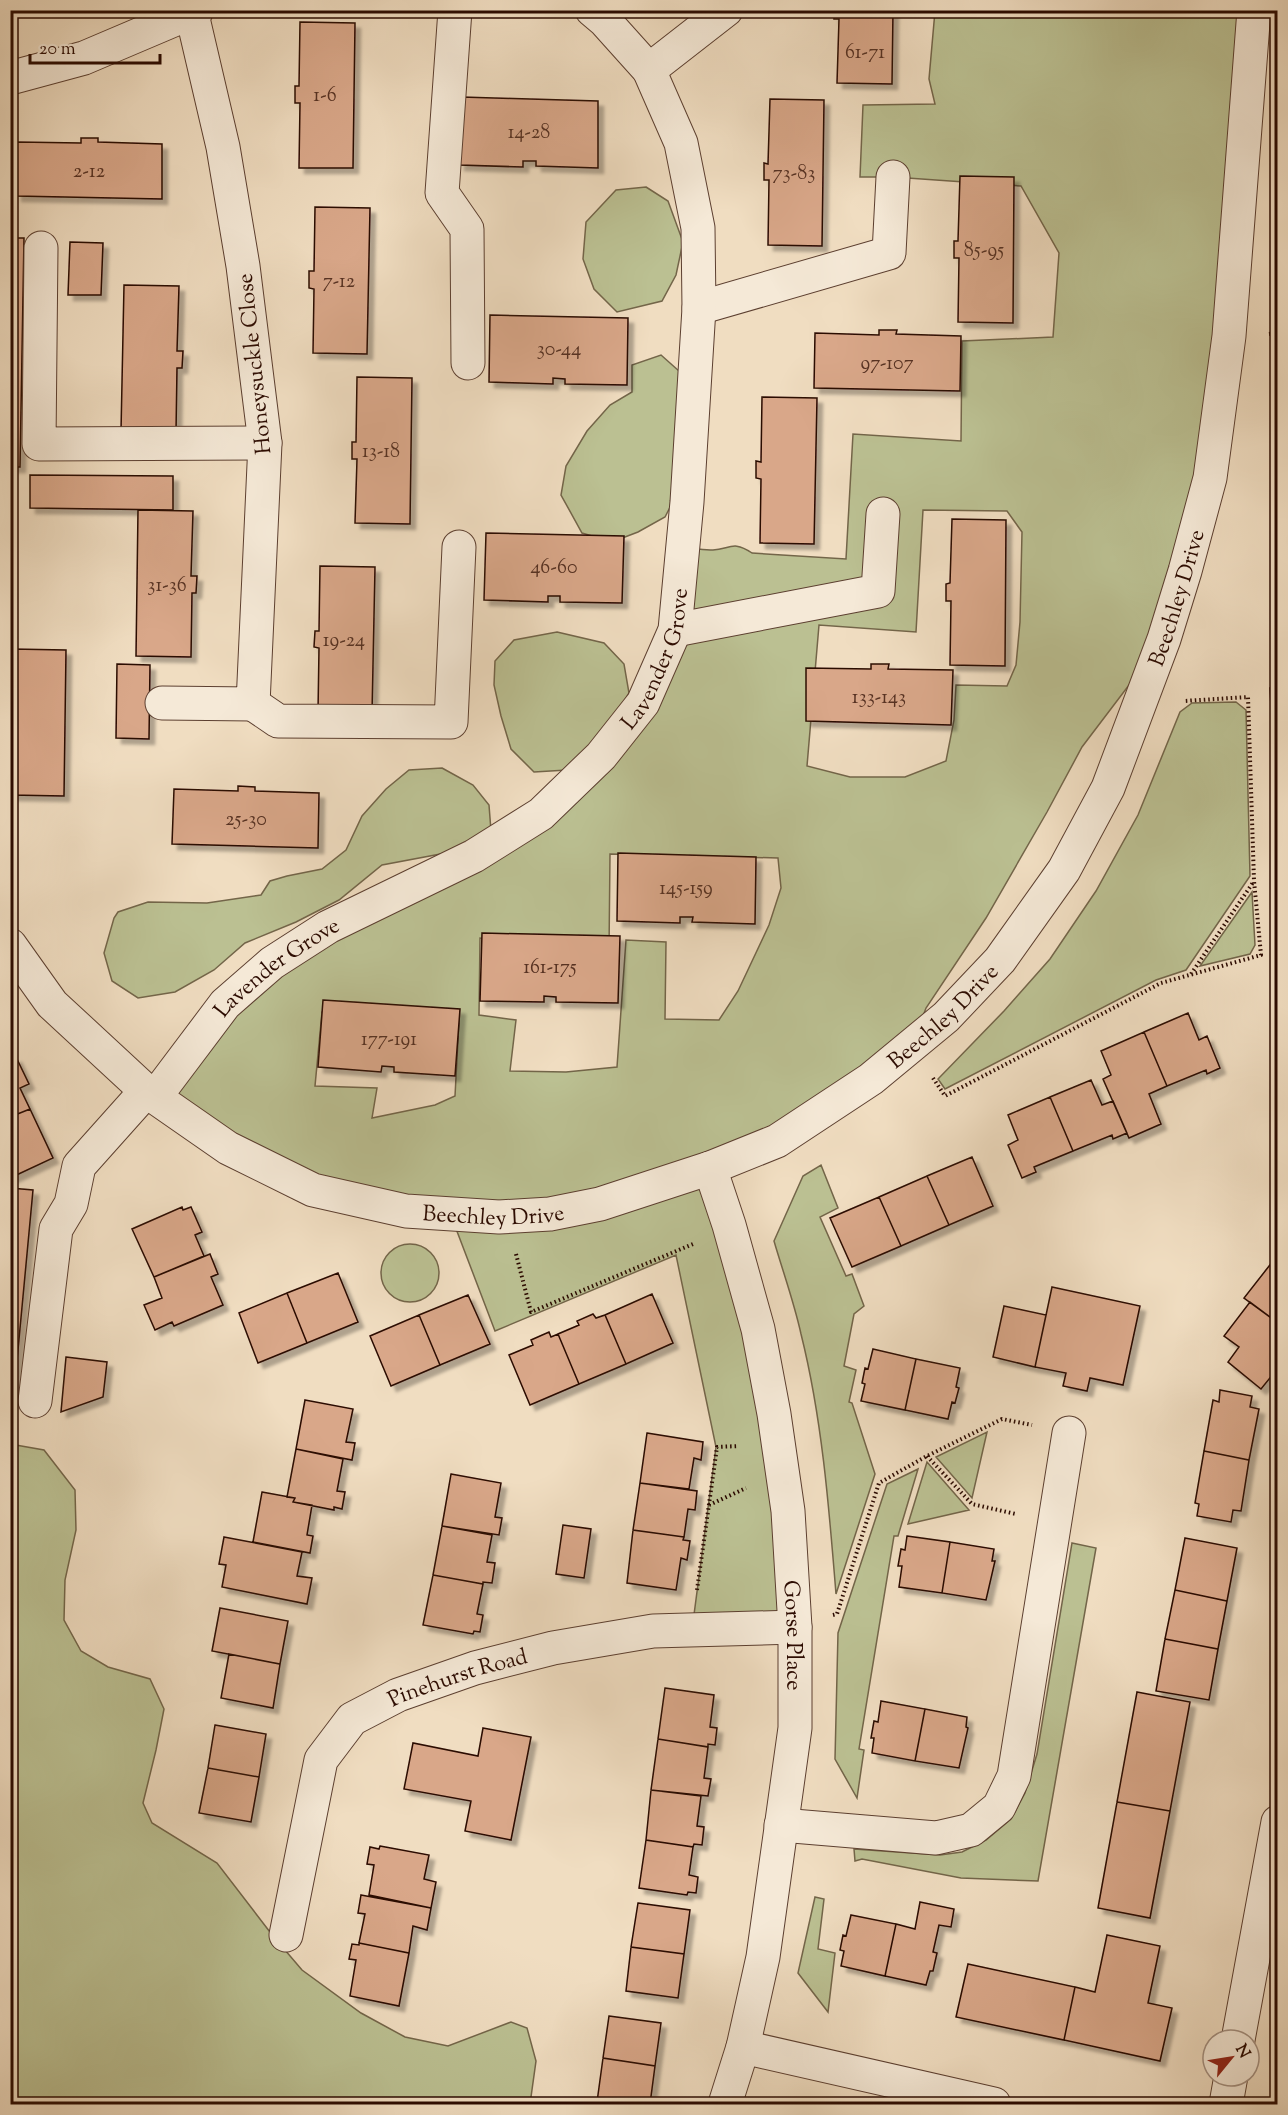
<svg xmlns="http://www.w3.org/2000/svg" width="1288" height="2115" font-family="'Sorts Mill Goudy',serif">
  <style>
    .green { fill: #bbc092; stroke: #736549; stroke-width: 1.5; fill-rule: evenodd }
    .building { fill: #d9a789; stroke: #2b0a00; stroke-width: 1.5; filter: url(#shadow) }
    .lines { fill: none; stroke-linecap: round; stroke-linejoin: round }
    .minor-casing { stroke: #5c3f30; stroke-width: 35 }
    .path { stroke: #2b0a00; stroke-width: 4; stroke-dasharray: 1.5 3; stroke-linecap: butt }
    .minor { stroke: #f5e9d7; stroke-width: 33 }
    .labels { text-anchor: middle; stroke-width: 4.5; stroke-linejoin: round; paint-order: stroke }
    .number-label { font-size: 20px; fill: #563122 }
    .street-label { font-size: 22px; fill: #2b0a00; stroke: #f5e9d7 }
  </style>
  <defs>
    <filter id="shadow"><feDropShadow dx="5.5" dy="5.5" stdDeviation="1.5" flood-color="#0004"/></filter>
  </defs>
  <rect width="100%" height="100%" fill="#f0ddc1"/>
  <filter id="stains"><feTurbulence type="fractalNoise" baseFrequency=".00333" numOctaves="4"/><feColorMatrix values="0 0 0 0 .2 0 0 0 0 .09 0 0 0 0 .02 0 0 0 .5 -.17"/></filter>
  <radialGradient id="worn" r=".72"><stop offset=".6" stop-color="#630" stop-opacity="0"/><stop offset="1" stop-color="#630" stop-opacity=".3"/></radialGradient>
  <!-- green -->
  <path class="green" d="M935 11H1254L1229 336 1164 639 1082 747 1047 812 986 918 926 1008 912 1045 711 1168 729 1225 795 1627 692 1630 716 1447 676 1255 495 1331 450 1213 375 1205 155 1097 225 1004 474 856 643 703 683 548C693 548 703 550 713 550 730 549 733 540 752 553L846 559 853 434 961 441 962 341 1053 337 1059 253 1021 186 893 177H860L863 105 935 104 929 79ZM923 510 1007 511 1022 532 1020 622 1016 665 1007 686 956 685 954 720 946 761 905 777H850L807 766 819 625 916 632ZM610 854 778 858 781 888 769 925 738 991 719 1020 665 1019 666 942 626 940 617 1067 566 1072 510 1071 516 1020 479 1015 480 938 609 952ZM322 1012 459 1021 455 1096 435 1105 372 1118 377 1088 315 1086Z
    M646 187 668 201 683 242 676 275 662 301 617 312 594 289 583 259 586 222 616 190Z
    M661 355 679 371 680 488 665 517 638 532 612 542 582 533 561 495 566 466 587 431 610 405 632 392V365Z
    M557 632 604 643 624 664 629 693 601 740 567 770 534 772 511 749 501 716 494 685 495 661 514 640Z
    M1236 702 1246 710 1250 876 1186 970 1156 980 945 1089 938 1079 1004 1011 1050 959 1096 891 1138 815 1180 712 1192 703Z
    M442 768 473 785 489 805 491 831 467 849 382 865 339 900 296 922 245 943 214 970 175 992 138 998 112 981 104 953 114 918 118 912 148 902 207 903 261 895 270 881 287 876 322 869 346 850 362 816 386 789 409 770Z
    M1252 892 1255 945 1250 954 1200 966Z
    M821 1165 838 1208 820 1217 846 1276 852 1274 864 1306 854 1314 844 1366 856 1370 849 1402 852 1403 875 1474 836 1594C829 1507 822 1418 801 1334 794 1302 783 1272 774 1241L803 1176Z
    M381 1273a29 29 0 1 1 58 0a29 29 0 1 1-58 0Z
    M987 1432 972 1498 936 1457Z
    M10 1444 44 1450 75 1490 76 1530 65 1580 64 1620 81 1651 108 1667 150 1679 164 1709 156 1750 143 1803 152 1823 217 1863 273 1936 302 1970 361 2013 405 2037 448 2046 511 2022 527 2028 536 2061 530 2104H11Z
    M927 1462 969 1510 908 1524Z
    M918 1469 898 1536H894L859 1749 864 1750 857 1798 835 1759 838 1633 887 1484Z
    M1072 1543 1096 1548 1038 1881 961 1878 862 1859 855 1861 854 1849 940 1855 962 1852 986 1840 1011 1819 1025 1793 1037 1754Z
    M815 1897 824 1899 818 1949 835 1953 828 2012 798 1973Z"/>
  <!-- building -->
  <path class="building" d="M834 10H893L892 84 837 83 839 19H834Z
    M300 22 355 23 353 168H299L300 103H295V86H299Z
    M461 97 598 101V168L536 166V161H523V167L459 165Z
    M770 99 824 100 822 246 768 245 769 180H764V163L768 164Z
    M81 138H98V142L162 144V199L16 196 17 142 81 143Z
    M960 176 1014 177 1013 323 958 322 959 258H954V241H958Z
    M315 207 370 208 367 354 313 353 314 289 309 288V271H314Z
    M10 238H24L20 467H10Z
    M70 242 103 243 101 295H68Z
    M124 285 179 286 177 351H183L182 368H177L176 432 121 431Z
    M490 315 628 318 627 385 565 384V379L553 378V384L489 382Z
    M879 330H897L896 334 961 336 960 391 814 388 815 333 879 335Z
    M357 377 412 378 410 524 355 523 357 459H352V442H356Z
    M762 397 817 398 814 544 760 543 761 479 756 478V461L761 462Z
    M30 475 173 476V510L30 508Z
    M138 510 193 511 191 576H197L196 593H192L191 657 136 656Z
    M952 519 1006 520 1005 666 950 665 951 601H946V584L950 583Z
    M486 533 624 536 622 603 560 602V596H548V602L484 600Z
    M320 566 375 567 372 713 318 712 319 648 314 647 315 631H319Z
    M11 649 66 650 64 796 10 795Z
    M117 664 150 665 149 739 116 738Z
    M871 664H889L888 669 953 670 951 725 806 721V668L871 669Z
    M1270 688H1278V743H1273Z
    M1273 743H1278V792H1275Z
    M238 786 255 787V791L319 793 318 848 172 844 174 789 238 791Z
    M618 853 756 857 755 924 692 922 693 917H680V923L617 921Z
    M482 933 620 936 618 1003 556 1002V997L544 996V1002L480 1001Z
    M323 1000 460 1009 455 1076 394 1072V1067L382 1066 381 1072 318 1067Z
    M1188 1013 1199 1040 1207 1036 1220 1068 1207 1074 1206 1070 1167 1086 1144 1032Z
    M1144 1032 1167 1086 1149 1094 1161 1124 1129 1138 1103 1079 1111 1075 1101 1051Z
    M16 1057 29 1084 20 1088 30 1109 10 1117V1060Z
    M1091 1080 1102 1105 1113 1101 1127 1133 1113 1139 1112 1135 1073 1151 1050 1097Z
    M1050 1097 1073 1151 1034 1167 1036 1172 1022 1178 1008 1145 1018 1140 1008 1115Z
    M30 1109 53 1158 10 1178V1117Z
    M972 1157 993 1206 949 1225 927 1176Z
    M927 1176 949 1225 901 1246 879 1197Z
    M10 1188 33 1190 13 1403 10 1402Z
    M879 1197 901 1246 852 1267 830 1218Z
    M182 1207 183 1210 191 1207 202 1232 195 1235 204 1256 154 1277 132 1229Z
    M210 1254 218 1274 211 1277 223 1305 174 1326 172 1322 155 1330 144 1305 162 1298 154 1277Z
    M1273 1261 1278 1264V1323L1244 1298Z
    M338 1273 358 1322 307 1343 287 1293Z
    M1052 1287 1140 1306 1123 1385 1090 1378 1087 1391 1063 1386 1066 1373 1035 1367Z
    M287 1293 307 1343 258 1363 239 1313Z
    M652 1294 673 1343 626 1364 605 1315Z
    M468 1295 490 1344 440 1365 419 1315Z
    M1250 1302 1278 1323V1368L1261 1389 1228 1362 1239 1347 1224 1336Z
    M1004 1306 1046 1315 1035 1367 993 1357Z
    M593 1314 596 1318 605 1315 626 1364 579 1384 558 1334 579 1325 577 1321Z
    M419 1315 440 1365 391 1386 370 1336Z
    M549 1332 551 1337 558 1334 579 1384 530 1405 509 1355 533 1345 531 1340Z
    M873 1349 916 1359 905 1410 861 1401 865 1384 862 1383 865 1368 868 1369Z
    M66 1357 107 1362 103 1397 61 1412Z
    M916 1359 960 1368 956 1387 959 1388 955 1403 952 1402 948 1419 905 1410Z
    M1220 1390 1252 1396 1250 1407 1259 1409 1249 1460 1204 1451 1213 1400 1219 1402Z
    M305 1400 353 1409 346 1442 355 1443 352 1460 296 1449Z
    M647 1433 703 1442 701 1460 694 1458 689 1489 640 1483Z
    M296 1449 343 1459 337 1491 345 1492 342 1509 334 1507V1510L293 1502 295 1498 287 1497Z
    M1204 1451 1249 1460 1241 1511 1233 1510 1231 1522 1197 1516 1199 1504 1195 1503Z
    M451 1474 501 1483 495 1517 502 1518 499 1535 442 1526Z
    M640 1483 697 1491 695 1510 688 1509 684 1537 633 1530Z
    M262 1492 295 1498 293 1502 312 1505 307 1535 313 1536 310 1553 253 1542Z
    M563 1525 591 1529 584 1578 556 1574Z
    M442 1526 492 1535 487 1562 495 1563 492 1583 483 1582V1584L433 1575Z
    M633 1530 684 1537 683 1540 690 1541 687 1560 681 1558 676 1590 627 1583Z
    M907 1536 950 1542 942 1593 899 1587 902 1566H898L901 1549 905 1550Z
    M224 1537 302 1552 297 1576 312 1578 307 1604 222 1587 226 1565 219 1564Z
    M1185 1538 1237 1548 1227 1601 1175 1590Z
    M950 1542 994 1549 992 1561H995L986 1600 942 1593Z
    M433 1575 483 1584 477 1614 483 1615 480 1632 474 1631 473 1634 423 1625Z
    M1175 1590 1227 1601 1218 1649 1165 1639Z
    M220 1608 288 1621 280 1664 212 1651Z
    M1165 1639 1218 1649 1209 1700 1156 1691Z
    M229 1654 280 1664 273 1708 221 1698Z
    M665 1688 714 1695 710 1727 717 1728 715 1745 708 1744V1747L658 1739Z
    M1137 1692 1190 1702 1170 1811 1117 1802Z
    M881 1701 925 1709 915 1761 872 1753 874 1738H871L874 1721 878 1722Z
    M925 1709 967 1717 966 1727 968 1728 959 1768 915 1761Z
    M215 1725 266 1734 259 1777 208 1768Z
    M483 1728 531 1737 511 1840 465 1831 471 1801 404 1789 413 1743 478 1756Z
    M658 1739 708 1747 704 1778 711 1779 708 1796 651 1790Z
    M208 1768 259 1777 251 1822 199 1813Z
    M651 1790 701 1796 697 1826 704 1827 702 1845 694 1844 693 1847 646 1840Z
    M1117 1802 1170 1811 1150 1918 1098 1908Z
    M646 1840 693 1847 689 1875 698 1877 696 1893 688 1892 687 1895 639 1888Z
    M380 1846 429 1855 424 1879 436 1882 431 1908 369 1895 374 1865 367 1864 370 1847 379 1849Z
    M361 1895 431 1908 427 1930 413 1926 409 1953 359 1943 365 1914 358 1913Z
    M920 1902 954 1909 951 1927 939 1925 933 1952 937 1953 933 1971H930L926 1985 885 1976 896 1924 915 1929Z
    M638 1903 690 1910 684 1954 631 1947Z
    M851 1915 896 1924 885 1976 841 1966 844 1951 840 1950 843 1935 846 1936Z
    M1107 1935 1160 1946 1148 2003 1172 2008 1160 2061 1064 2040 1075 1987 1095 1992Z
    M359 1943 409 1953 399 2006 350 1996 356 1960 349 1959 352 1944 359 1945Z
    M631 1947 684 1954 678 1998 626 1991Z
    M968 1964 1075 1987 1064 2040 956 2017Z
    M609 2016 661 2023 655 2066 603 2058Z
    M603 2058 655 2066 650 2104H611L597 2102Z"/>
  <g class="lines">
    <defs>
      <g id="minor">
        <path d="M455 10 442 193 467 229 468 363"/>
        <path d="M649 70 726 10"/>
        <path d="M10 78 84 58 197 10"/>
        <path d="M41 248 39 444 265 443"/>
        <path d="M699 308 889 253 893 177"/>
        <path d="M675 630 878 591 883 514"/>
        <path d="M162 703 253 704 265 443 243 266 223 147 191 10"/>
        <path d="M253 704 278 721 451 722 459 547"/>
        <path id="s1" d="M10 945 52 1004 146 1091 228 1148 313 1190 406 1211 499 1217 550 1214 600 1204 710 1168 777 1141 871 1079 946 1017 1000 960 1064 870 1108 788 1164 639 1185 571 1210 478 1229 336 1254 10"/>
        <path id="s2" d="M155 1097 225 1004 272 963 328 927 474 856 541 814 601 756 643 703 675 630 687 502 699 308 698 228 681 143 649 70 605 21 592 10"/>
        <path id="s3" d="M710 1168 729 1225 758 1329 774 1414 788 1511 795 1627V1728L763 1957 743 2047 725 2104"/>
        <path d="M35 1401 56 1229 71 1204 79 1166 146 1091"/>
        <path d="M781 1825 936 1838 971 1830 999 1807 1014 1776 1069 1433"/>
        <path id="s4" d="M286 1935 321 1760 352 1719 398 1695 475 1668 553 1648 653 1631 795 1627"/>
        <path d="M1238 2040 1278 1822"/>
        <path d="M743 2047 994 2104"/>
        <path d="M1226 2104 1231 2076"/>
      </g>
    </defs>
    <!-- minor casing -->
    <use href="#minor" class="minor-casing"/>
    <!-- path -->
    <path class="path" d="M1269 334 1278 333
      M1191 974 1254 881
      M933 1078 945 1096 1161 983 1261 955 1254 881 1248 697 1184 701
      M516 1254 531 1312 693 1244
      M927 1456 972 1504 1016 1514
      M709 1505 746 1488
      M697 1590 717 1447 739 1446
      M833 1615 837 1614 879 1483 927 1456 1002 1419 1032 1425"/>
    <!-- minor -->
    <use href="#minor" class="minor"/>
  </g>
  <g class="labels">
    <!-- number labels -->
    <g class="number-label">
      <text x="865" y="58">61-71</text>
      <text x="325" y="101">1-6</text>
      <text x="529" y="138">14-28</text>
      <text x="89" y="177">2-12</text>
      <text x="794" y="179">73-83</text>
      <text x="984" y="256">85-95</text>
      <text x="339" y="287">7-12</text>
      <text x="559" y="355">30-44</text>
      <text x="887" y="369">97-107</text>
      <text x="381" y="457">13-18</text>
      <text x="554" y="573">46-60</text>
      <text x="167" y="591">31-36</text>
      <text x="344" y="646">19-24</text>
      <text x="879" y="703">133-143</text>
      <text x="246" y="825">25-30</text>
      <text x="686" y="894">145-159</text>
      <text x="550" y="973">161-175</text>
      <text x="389" y="1045">177-191</text>
    </g>
    <!-- street labels -->
    <g class="street-label">
      <text transform="translate(253 364) rotate(-96)" y="8">Honeysuckle Close</text>
      <text dy="8" stroke="none"><textPath href="#s1" startOffset="1568">Beechley Drive</textPath></text>
      <text dy="8" stroke="none"><textPath href="#s2" startOffset="684">Lavender Grove</textPath></text>
      <text dy="8" stroke="none"><textPath href="#s2" startOffset="180">Lavender Grove</textPath></text>
      <text dy="8" stroke="none"><textPath href="#s1" startOffset="1082">Beechley Drive</textPath></text>
      <text dy="8" stroke="none"><textPath href="#s1" startOffset="578">Beechley Drive</textPath></text>
      <text dy="8" stroke="none"><textPath href="#s3" startOffset="477">Gorse Place</textPath></text>
      <text dy="8" stroke="none"><textPath href="#s4" startOffset="344">Pinehurst Road</textPath></text>
    </g>
  </g>
  <!-- margin -->
  <rect width="1288" height="2115" fill="none" stroke="#f0ddc1" stroke-width="36"/>
  <rect x="12" y="12" width="1264" height="2091" fill="none" stroke="#2b0a00" stroke-width="3"/>
  <rect x="18" y="18" width="1252" height="2079" fill="none" stroke="#2b0a00" stroke-width="1.5"/>
  <!-- north arrow -->
  <g transform="translate(1231 2058) rotate(60)"><circle r="28" fill="#f5e9d7" stroke="#a49081" stroke-width="1.5"/>
  <path d="M0-4.5L10 22L0 15L-10 22Z" fill="#8f2418"/>
  <text y="-9" font-size="16" font-weight="bold" text-anchor="middle" fill="#2b0a00">N</text>
  </g>
  <!-- scale -->
  <path d="M30 54v9h130v-9" fill="none" stroke="#2b0a00" stroke-width="3"/>
  <text x="39" y="54" font-size="18" fill="#2b0a00" stroke="#f5e9d7" stroke-width="4.5" paint-order="stroke">20 m</text>
  <rect width="100%" height="100%" filter="url(#stains)"/>
  <rect width="100%" height="100%" fill="url(#worn)"/>
</svg>
